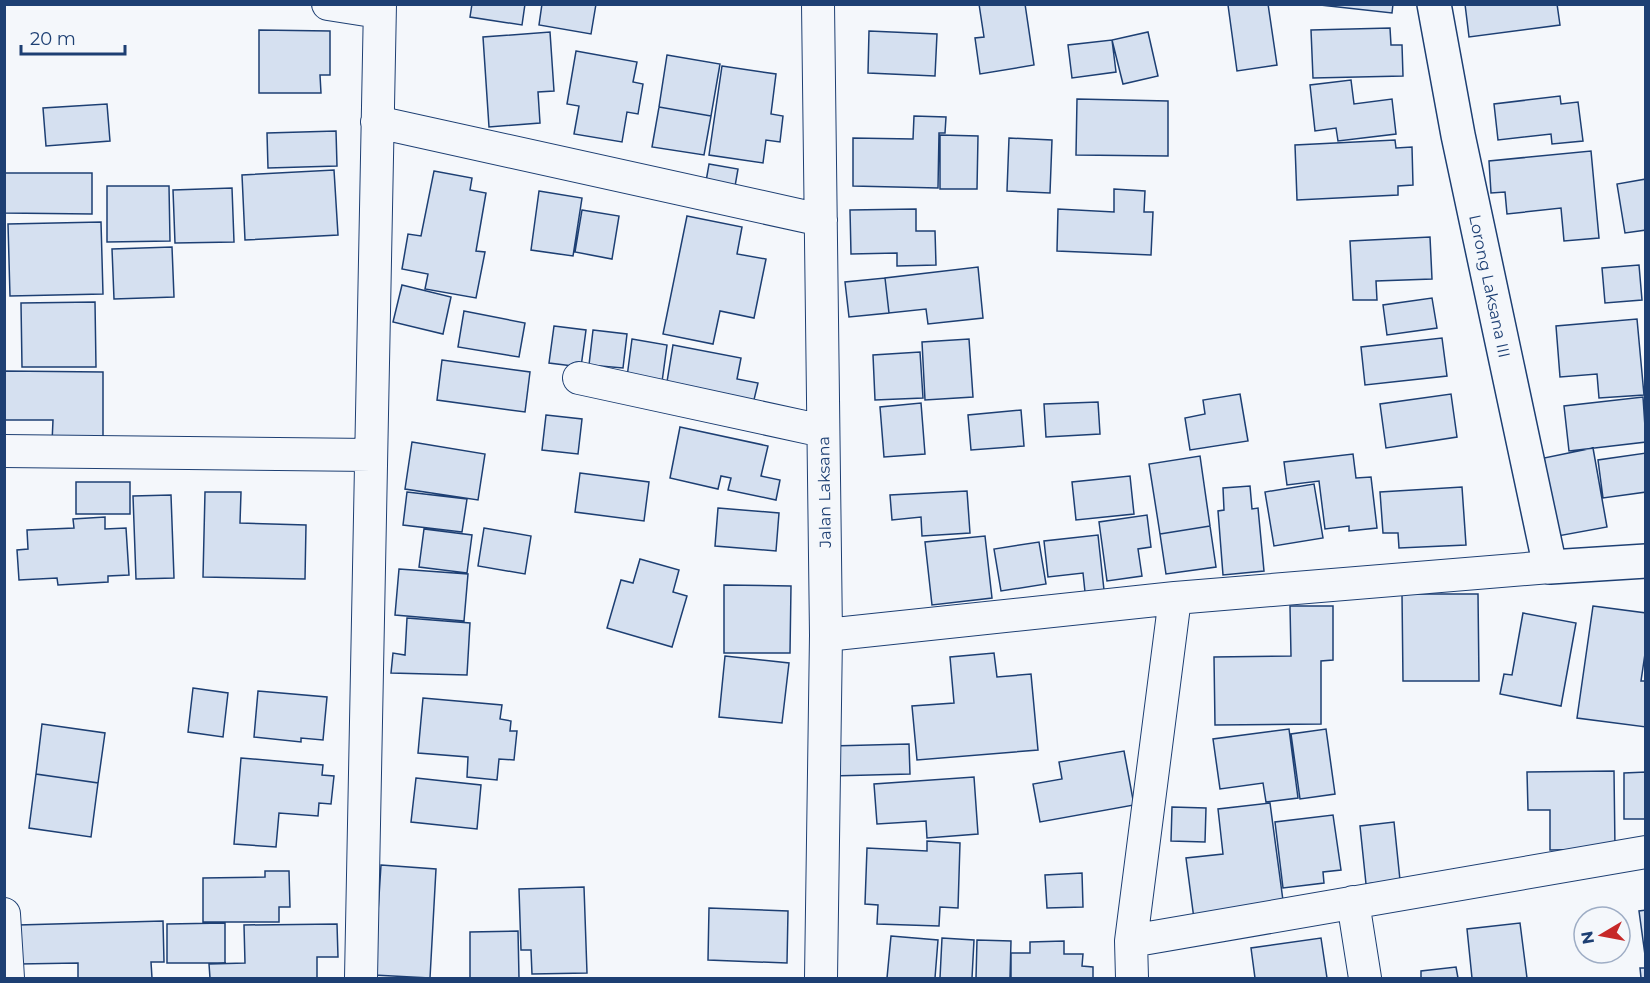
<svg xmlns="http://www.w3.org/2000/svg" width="1650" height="983" font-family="Montserrat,sans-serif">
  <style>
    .building { fill: #d5e0f0; stroke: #1d3f73; stroke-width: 1.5 }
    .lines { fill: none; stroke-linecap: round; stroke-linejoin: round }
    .minor-casing { stroke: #1d3f73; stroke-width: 34 }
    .tertiary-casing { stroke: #1d3f73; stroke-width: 36 }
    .minor { stroke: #f4f7fb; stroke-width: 32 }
    .tertiary { stroke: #f4f7fb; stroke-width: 33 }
    .labels { text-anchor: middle; stroke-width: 4.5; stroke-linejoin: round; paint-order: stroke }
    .street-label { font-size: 16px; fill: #1d3f73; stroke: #f4f7fb }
  </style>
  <rect width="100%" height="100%" fill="#f4f7fb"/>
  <!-- building -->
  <path class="building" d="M472 4H525L522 25 470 17Z
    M542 4H596L591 34 539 25Z
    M979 4H1025L1034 65 980 74 975 38 984 37Z
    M1268 4 1277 65 1237 71 1228 5Z
    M1311 4H1393L1392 13Z
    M1465 4H1557L1560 25 1469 37Z
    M1390 28 1391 45H1402L1403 76 1313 78 1311 30Z
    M259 30 330 31V75H320L321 93H259Z
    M869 31 937 34 935 76 868 73Z
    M550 32 554 91 538 92 540 123 489 127 483 37Z
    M1148 32 1158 76 1123 84 1112 40Z
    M1112 40 1116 72 1072 78 1068 45Z
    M576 51 637 62 633 82 643 84 638 114 627 112 622 142 574 134 579 106 567 104Z
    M667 55 720 64 711 116 659 107Z
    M722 66 776 74 771 114 783 116 780 142 766 140 763 163 709 155Z
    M1351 80 1354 104 1392 99 1396 134 1338 141 1336 128 1315 131 1310 85Z
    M1560 96 1561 104 1578 102 1583 141 1552 144 1551 134 1498 140 1494 104Z
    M1077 99 1168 101V156L1076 155Z
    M107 104 110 141 46 146 43 108Z
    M659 107 711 116 704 155 652 147Z
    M914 116 946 117 945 133H939L938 188 853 186V138L913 139Z
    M336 131 337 166 268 168 267 133Z
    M940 135 978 136 977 189H940Z
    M1009 138 1052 140 1050 193 1007 191Z
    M1395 140 1396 148 1412 147 1413 185 1398 186V195L1297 200 1295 145Z
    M1591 151 1599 238 1564 241 1561 208 1507 214 1505 192 1491 193 1489 161Z
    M709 164 738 169 733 198 704 193Z
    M334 170 338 235 245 240 242 175Z
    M434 171 472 178 470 190 486 193 476 251 485 252 476 298 425 289 428 274 402 269 408 234 421 236Z
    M4 173H92V214L4 213Z
    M1646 179V230L1625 233 1617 184Z
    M107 186H169L170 241 107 242Z
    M232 188 234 242 175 243 173 190Z
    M1114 189 1145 191 1144 212H1153L1151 255 1057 251 1058 209 1114 212Z
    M539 191 582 198 573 256 531 250Z
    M916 209V231H935L936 265 897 266V253L851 254 850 210Z
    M582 210 619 216 612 259 575 252Z
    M687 216 742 227 737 254 766 259 754 318 720 311 713 344 663 334Z
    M101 222 103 294 10 296 8 224Z
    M1430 237 1432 279 1376 281 1377 300H1353L1350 241Z
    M172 247 174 297 114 299 112 249Z
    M1639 265 1642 300 1605 303 1602 268Z
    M978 267 983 318 928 324 926 309 889 313 885 278Z
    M885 278 889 313 849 317 845 282Z
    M402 285 451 297 443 334 393 322Z
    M1432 298 1437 328 1387 335 1383 305Z
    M95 302 96 367H22L21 303Z
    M464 311 525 323 519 357 458 347Z
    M1637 319 1644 395 1599 398 1597 374 1560 377 1556 326Z
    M554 326 586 330 581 367 549 363Z
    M593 330 627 334 623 368 589 365Z
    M1442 338 1447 376 1365 385 1361 347Z
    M632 339 667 345 662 382 627 377Z
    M969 339 973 397 925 400 922 342Z
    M673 345 741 358 737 379 758 383 753 404 666 388Z
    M920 352 923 398 875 400 873 355Z
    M442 360 530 372 525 412 437 400Z
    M4 371 103 372V444L52 443 53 420H4Z
    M1240 394 1248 441 1190 450 1185 418 1205 414 1203 400Z
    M1451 394 1457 437 1386 448 1380 404Z
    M1643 397 1646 442 1569 451 1564 406Z
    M1098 402 1100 434 1046 437 1044 404Z
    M921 403 925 454 884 457 880 407Z
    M1021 410 1024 446 971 450 968 415Z
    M546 415 582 419 578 454 542 450Z
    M680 427 768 446 761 476 780 480 776 500 728 490 731 478 721 476 718 489 670 478Z
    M412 442 485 454 478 500 405 489Z
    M1593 448 1607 527 1558 536 1544 458Z
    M1646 453V492L1603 498 1598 460Z
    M1353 454 1356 478 1371 477 1377 528 1349 531V526L1325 529 1319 481 1287 485 1284 462Z
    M1200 456 1210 526 1160 534 1149 464Z
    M580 473 649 482 644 521 575 512Z
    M1130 476 1134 514 1076 520 1072 482Z
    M76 482H130V514H76Z
    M1314 484 1323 538 1274 546 1265 492Z
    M1250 486 1252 509 1258 508 1264 571 1223 575 1218 511 1224 510 1223 488Z
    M1462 487 1466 545 1399 548 1398 533H1383L1380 492Z
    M967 491 970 533 922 536 921 517 892 520 890 495Z
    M205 492H241L240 523 306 525 305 579 203 577Z
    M407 492 467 499 462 532 403 525Z
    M171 495 174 578 136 579 133 496Z
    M718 508 779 513 776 551 715 546Z
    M1147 515 1151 547 1138 549 1142 576 1107 581 1099 522Z
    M105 517V529L126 528 129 575 108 576V582L58 585 57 578 19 580 17 550 28 549 27 530 74 528 73 519Z
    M1210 526 1216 567 1166 574 1160 534Z
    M484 528 531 536 525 574 478 566Z
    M424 529 472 535 467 573 419 567Z
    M1098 535 1104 590 1085 592 1083 573 1048 577 1044 541Z
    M985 536 992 598 932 605 925 542Z
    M1039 542 1046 584 1001 591 994 549Z
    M640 559 679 570 673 592 687 596 672 647 607 628 621 580 633 583Z
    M399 569 468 574 464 621 395 615Z
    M724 585 791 586 790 653H724Z
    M1402 594H1478L1479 681H1403Z
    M1290 606H1333V660L1321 661V724L1215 725 1214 657 1291 656Z
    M1593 606 1646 613V647L1641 681H1646V727L1577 718Z
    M1523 613 1576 623 1561 706 1500 694 1504 674 1512 675Z
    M407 618 470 623 467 675 391 673 393 653 405 655Z
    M994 653 997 677 1031 674 1038 750 917 760 912 706 954 703 950 657Z
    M725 656 789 663 782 723 719 717Z
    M193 688 228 693 223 737 188 732Z
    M258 691 327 697 323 740 301 738V742L254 737Z
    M423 698 502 705 500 719 511 721 510 731H517L514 760 499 759 497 780 467 777 468 757 418 753Z
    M42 724 105 733 98 783 36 774Z
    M1289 729 1298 798 1266 802 1263 783 1220 789 1213 739Z
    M1326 729 1335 794 1300 799 1291 734Z
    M909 744 910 774 831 776V746Z
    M1124 751 1134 805 1040 822 1033 784 1062 779 1059 762Z
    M241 758 323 765 322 775 334 776 331 804 319 803 318 816 279 813 276 847 234 844Z
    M1614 771 1615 849 1550 850V810H1528L1527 772Z
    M1646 772V819H1624V773Z
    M36 774 98 783 91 837 29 828Z
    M974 777 978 834 927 838 926 821 877 824 874 784Z
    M416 778 481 785 477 829 411 822Z
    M1270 803 1284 908 1194 919 1186 858 1223 854 1218 809Z
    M1172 807 1206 808 1205 842 1171 841Z
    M1333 815 1341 870 1323 872 1324 883 1283 888 1275 822Z
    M1394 822 1400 880 1366 884 1360 826Z
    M927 841 960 843 958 908 940 907 939 926 877 924 878 905 865 904 867 848 927 851Z
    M381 865 436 869 430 978 374 975Z
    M265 871H289L290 907H279V922H203V878L265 877Z
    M1082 873 1083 907 1047 908 1045 875Z
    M584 887 587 973 532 974 531 950H521L519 889Z
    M709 908 788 911 787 963 708 960Z
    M1646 910V955H1645L1639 911Z
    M163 921 164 962H151L152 978H78V963L19 964 18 925Z
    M225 923V963H167V924Z
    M1520 923 1527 978H1472L1467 929Z
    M337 924 338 957H317V978H210L209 964 245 963 244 925Z
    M518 931 519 978H470V932Z
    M891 936 938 940 935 978H887Z
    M942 938 974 940 972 978H940Z
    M1321 938 1327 978H1255L1251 948Z
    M977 940 1011 941 1010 978H976Z
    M1064 941V954H1083L1082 966 1093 967V978H1011V953H1030V942Z
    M1456 967 1458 978H1421V971Z
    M1640 968H1646V978H1641Z"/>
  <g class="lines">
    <defs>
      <path id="minor" d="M328 4 379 12
        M818 4 826 635 821 978
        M377 122 821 220
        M579 378 823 431
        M4 451 371 455
        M826 635 1175 598 1550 567
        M1353 902 1365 978
        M4 914 8 978
        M1131 941 1646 852
        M361 978 380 4
        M1132 978 1131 941 1175 598"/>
      <path id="tertiary" d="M1434 4 1458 135 1550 567 1646 561"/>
    </defs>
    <!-- minor casing -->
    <use href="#minor" class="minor-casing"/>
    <!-- tertiary casing -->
    <use href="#tertiary" class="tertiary-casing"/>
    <!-- minor -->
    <use href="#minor" class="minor"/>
    <!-- tertiary -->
    <use href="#tertiary" class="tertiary"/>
  </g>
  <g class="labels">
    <!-- street labels -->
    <g class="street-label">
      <text transform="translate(1490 286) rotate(78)" y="6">Lorong Laksana III</text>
      <text transform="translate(824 492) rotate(-91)" y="6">Jalan Laksana</text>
    </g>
  </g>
  <!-- border -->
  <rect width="1650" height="983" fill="none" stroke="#1d3f73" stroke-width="12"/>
  <!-- north arrow -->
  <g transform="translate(1602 935) rotate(260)"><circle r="28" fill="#f4f7fb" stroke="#9eadc5" stroke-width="1.5"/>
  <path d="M0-4.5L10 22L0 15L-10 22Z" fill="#c62828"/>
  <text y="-9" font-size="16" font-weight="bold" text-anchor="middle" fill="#1d3f73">N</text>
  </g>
  <!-- scale -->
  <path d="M21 45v9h104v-9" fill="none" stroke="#1d3f73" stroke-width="3"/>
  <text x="30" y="45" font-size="18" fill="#1d3f73" stroke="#f4f7fb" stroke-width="4.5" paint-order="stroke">20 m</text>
</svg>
